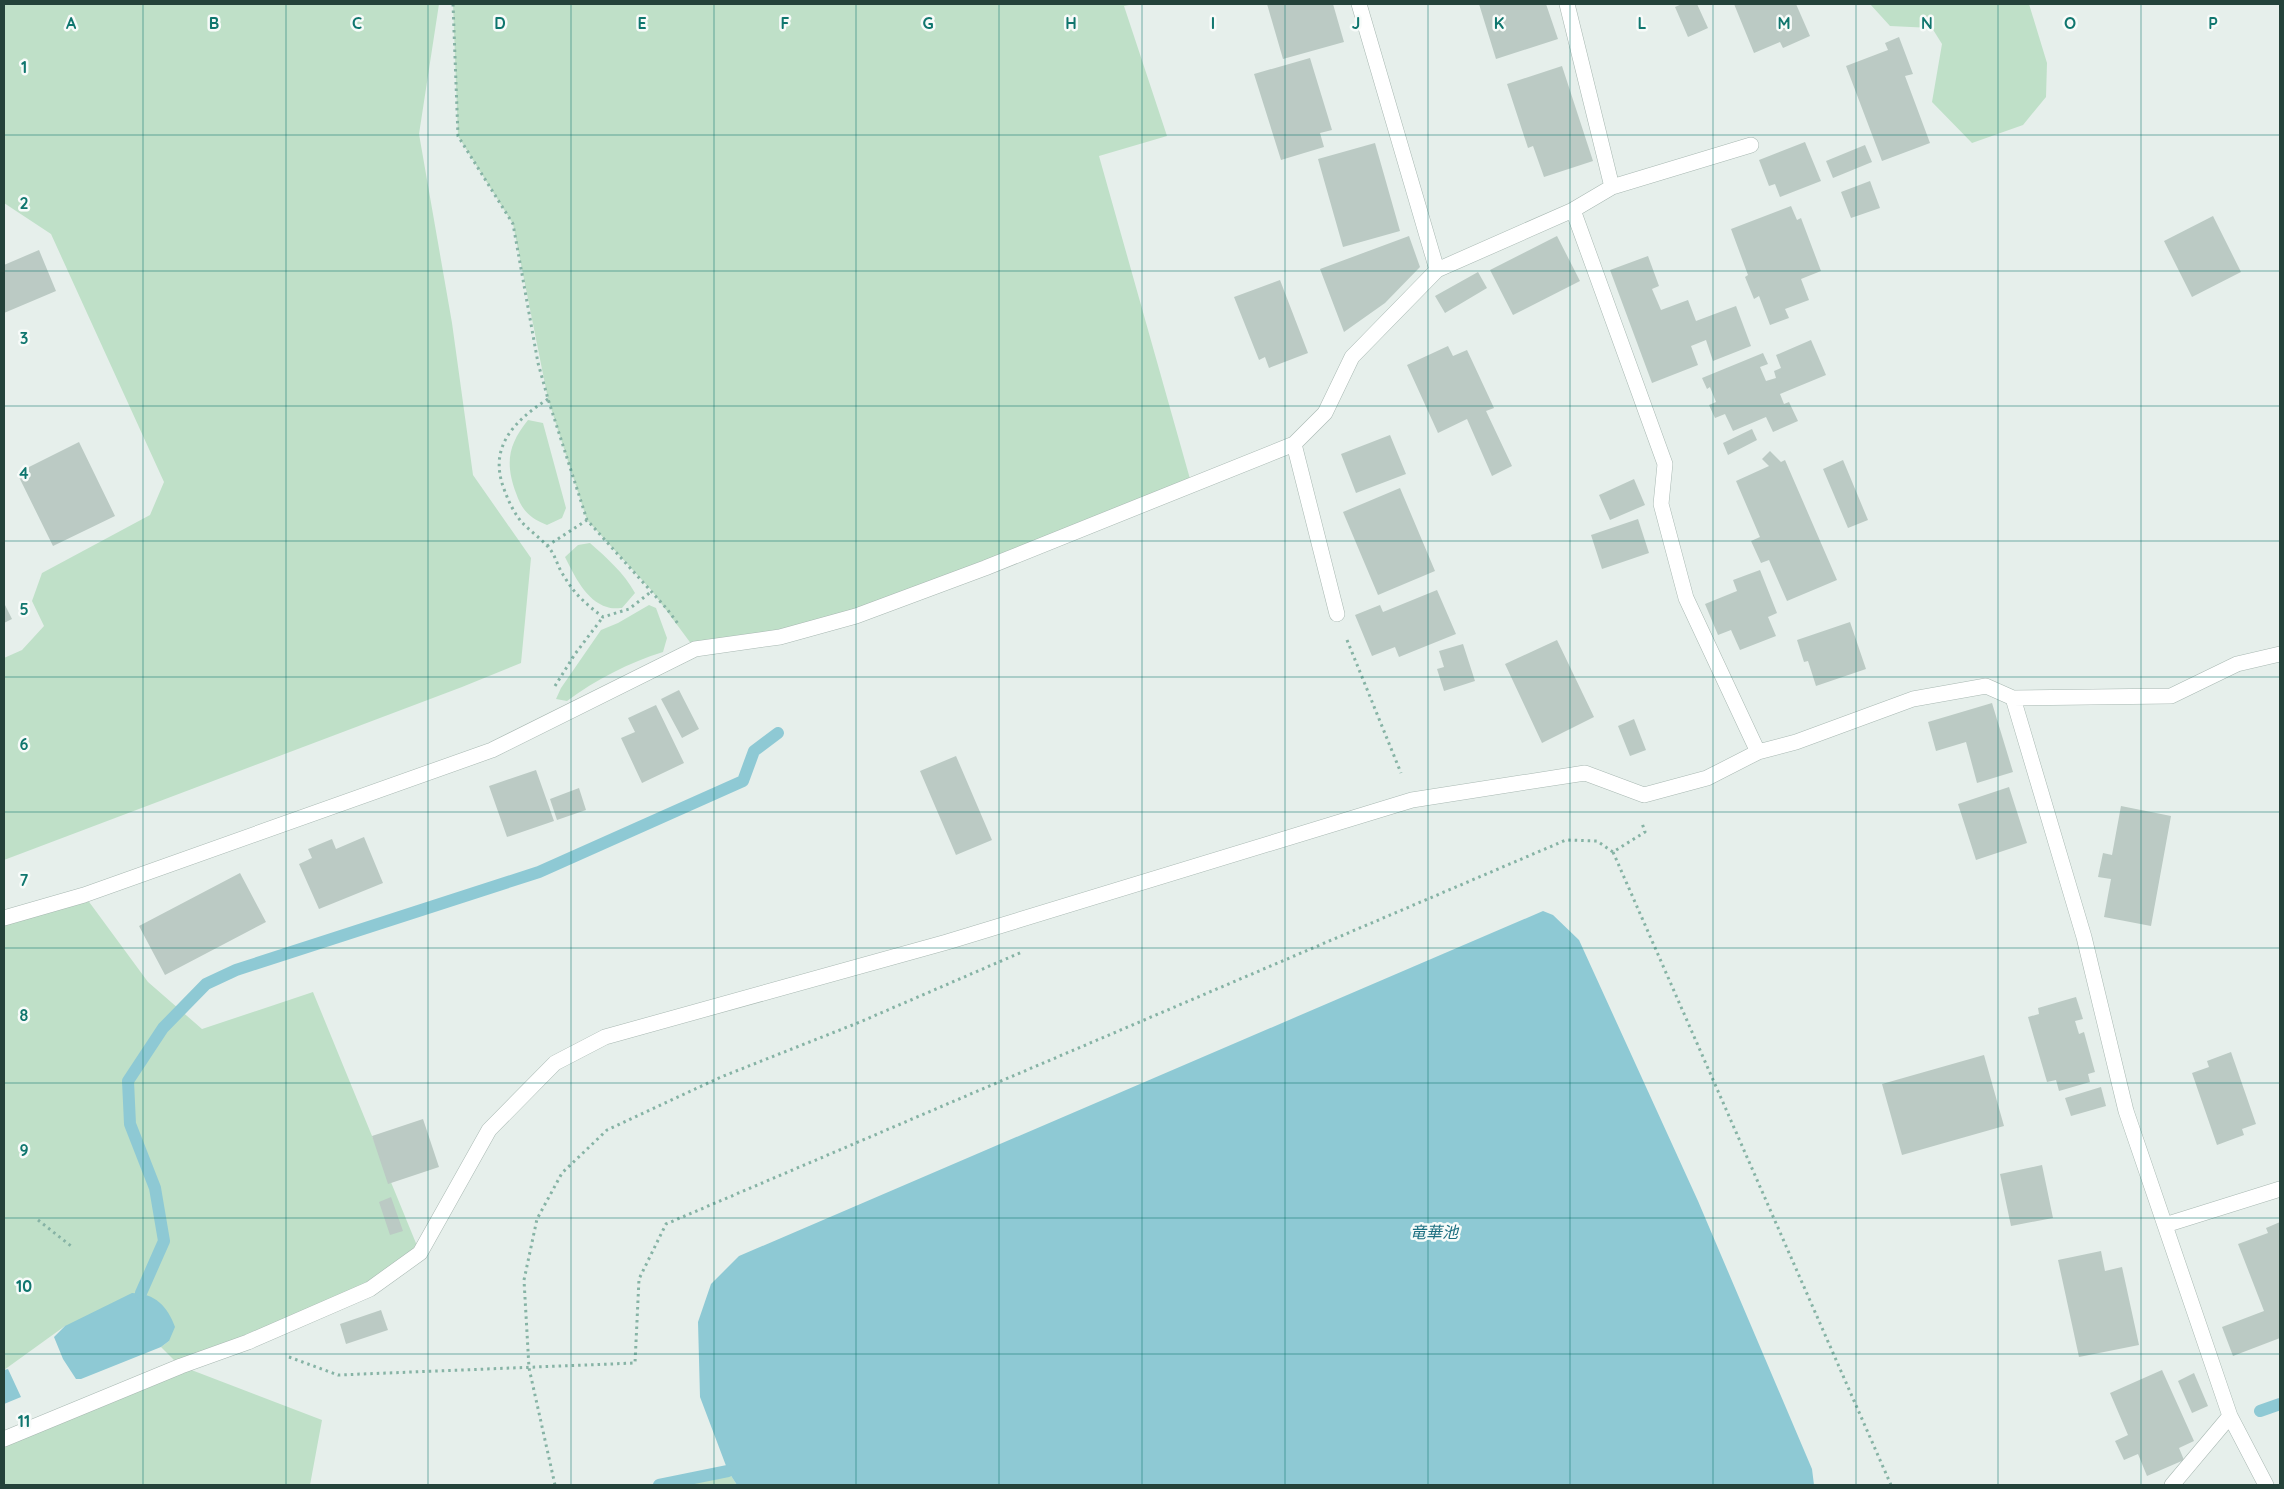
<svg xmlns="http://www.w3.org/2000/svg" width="2284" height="1489" font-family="Quicksand,'Noto Sans JP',sans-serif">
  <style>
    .green { fill: #bfe0c8 }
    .water { fill: #8ec9d4 }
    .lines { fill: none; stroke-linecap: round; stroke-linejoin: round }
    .stream { stroke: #8ec9d4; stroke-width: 12 }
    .building { fill: #bbcac4 }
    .minor-casing { stroke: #a8b8b2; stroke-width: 16 }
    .path { stroke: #86b3a5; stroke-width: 3; stroke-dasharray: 2.5 4; stroke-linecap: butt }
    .minor { stroke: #fff; stroke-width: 15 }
    .grid { fill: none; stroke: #0f766e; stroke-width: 1; stroke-opacity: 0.55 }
    .labels { text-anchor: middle; stroke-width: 5; stroke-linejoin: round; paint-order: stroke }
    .water-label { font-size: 16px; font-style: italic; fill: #1c6f80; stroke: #f7fbf9 }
    .grid-label { font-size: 16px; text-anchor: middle; font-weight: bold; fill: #0f766e; stroke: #f7fbf9; stroke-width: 5; stroke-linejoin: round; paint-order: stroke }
  </style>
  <rect width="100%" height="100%" fill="#e6efeb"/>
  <!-- green -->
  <path class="green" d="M4 4H439L419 134 452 323 473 475 531 558 521 663 462 687 4 860V658L22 650 44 626 32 601 42 573 150 515 164 482 51 234 4 203Z
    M453 4H1134L1124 6 1167 136 1099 156 1192 486 856 616 695 649 652 591 587 520 548 399 513 224 458 136Z
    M1870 4H2029L2047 63 2046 97 2023 125 1972 143 1932 102 1942 44 1932 28 1890 26Z
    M528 420 543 423 566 508 562 518 547 525C530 518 522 511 516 493 505 463 508 445 528 420Z
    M590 543C607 558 624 573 635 593L622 608C618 608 611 609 607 607 586 601 574 575 565 557L578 545Z
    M649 605 656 608 667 638 663 652C628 663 597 679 567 701L556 699 561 688 601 630 618 623Z
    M84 895 148 982 202 1029 313 992 420 1253 370 1289 181 1366 322 1420 310 1485H4V1439L180 1366 161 1347 169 1341 65 1326 4 1370V918Z
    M728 1471 737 1485H659Z"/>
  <!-- water -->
  <path class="water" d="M1543 911 1553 915 1579 940 1698 1201 1812 1469 1814 1485H737L728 1471 700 1397 698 1322 711 1284 739 1256Z
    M132 1293C155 1293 168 1307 175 1327L169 1341 161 1347 81 1379H76L63 1359 54 1337 65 1326Z
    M8 1369 21 1397 4 1404V1370Z"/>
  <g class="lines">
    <!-- stream -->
    <path class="stream" d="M141 1293 164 1241 155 1188 130 1124 128 1081 163 1028 206 984 236 970 539 872 743 781 754 751 778 733
      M2260 1411 2280 1404
      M659 1485 728 1471"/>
  </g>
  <!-- building -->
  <path class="building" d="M1267 4H1333L1344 42 1283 59Z
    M1479 4H1546L1558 39 1496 59Z
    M1682 4H1697L1708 28 1688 37 1675 7Z
    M1734 4H1796L1810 36 1783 48 1780 42 1754 53Z
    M1899 37 1913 74 1905 76 1930 143 1882 161 1846 66 1888 50 1885 43Z
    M1310 58 1332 130 1320 133 1324 147 1281 160 1254 74Z
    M1562 66 1593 161 1544 177 1533 146 1528 148 1507 84Z
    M1805 142 1821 181 1780 197 1775 184 1769 186 1759 160Z
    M1375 143 1400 231 1343 247 1318 159Z
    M1865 145 1872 162 1833 178 1826 161Z
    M1870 181 1880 208 1851 218 1841 192Z
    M1791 206 1797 220 1801 218 1821 271 1801 279 1809 300 1785 309 1789 318 1770 325 1759 296 1754 299 1745 277 1748 275 1731 229Z
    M2213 216 2241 272 2192 297 2164 241Z
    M1409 236 1420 267 1385 303 1344 332 1320 269Z
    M1557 236 1580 281 1513 315 1490 270Z
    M39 250 56 291 4 313V265Z
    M1648 256 1659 286 1652 289 1661 310 1688 300 1696 321 1736 306 1751 346 1713 361 1706 340 1691 346 1698 365 1652 383 1610 270Z
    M1478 272 1487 288 1445 313 1435 296Z
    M1280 280 1308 353 1269 368 1265 357 1259 360 1234 297Z
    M1811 340 1826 375 1780 394 1784 404 1789 402 1798 421 1773 432 1766 417 1733 431 1725 414 1715 418 1709 405 1716 402 1710 387 1707 389 1702 378 1763 353 1768 364 1760 367 1766 381 1776 378 1774 371 1781 368 1776 355Z
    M1448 346 1453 356 1467 350 1494 408 1486 411 1512 466 1492 476 1467 419 1438 433 1407 365Z
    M1752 429 1757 440 1728 455 1723 443Z
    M1390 435 1406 474 1356 493 1341 454Z
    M79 442 115 516 53 546 17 473Z
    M1770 451 1781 462 1785 460 1837 580 1787 601 1769 560 1761 563 1751 541 1760 537 1736 481 1769 466 1762 459Z
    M1843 460 1868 520 1848 528 1823 469Z
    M1634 479 1645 505 1610 520 1599 495Z
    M1400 488 1435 571 1378 595 1343 512Z
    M1638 519 1649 553 1602 569 1591 535Z
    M1760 570 1777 613 1768 617 1776 636 1740 650 1731 630 1718 635 1705 604 1737 591 1733 580Z
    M1437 590 1456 634 1399 657 1395 647 1372 656 1355 615 1380 605 1383 612Z
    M4 603 12 619 4 623Z
    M1850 622 1866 669 1816 686 1808 661 1804 662 1797 640Z
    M1557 640 1594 717 1542 743 1505 664Z
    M1463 644 1475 681 1444 691 1437 669 1444 667 1439 651Z
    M679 690 699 729 682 738 661 699Z
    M1992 703 2013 772 1977 783 1966 742 1936 751 1928 722Z
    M656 705 684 763 642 783 621 738 635 732 628 718Z
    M1634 719 1646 750 1630 756 1618 726Z
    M956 756 992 840 956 855 920 771Z
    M536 770 554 821 507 837 489 786Z
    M2009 787 2027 843 1976 860 1958 804Z
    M579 788 586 810 557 820 550 799Z
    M2121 806 2171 816 2151 926 2104 917 2111 879 2098 877 2103 853 2112 855Z
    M364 837 383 883 319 909 299 864 312 858 308 849 332 839 336 849Z
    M240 873 266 922 165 975 139 926Z
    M2076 997 2083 1019 2075 1021 2079 1034 2084 1032 2095 1072 2088 1074 2090 1082 2059 1091 2056 1080 2047 1082 2028 1017 2039 1014 2038 1008Z
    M2231 1052 2256 1124 2242 1129 2244 1135 2217 1145 2192 1073 2209 1067 2207 1061Z
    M1984 1055 2004 1126 1902 1155 1882 1084Z
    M2101 1087 2106 1106 2071 1116 2065 1098Z
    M423 1119 439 1167 388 1184 372 1136Z
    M2042 1165 2053 1218 2011 1226 2000 1174Z
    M391 1197 403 1231 390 1235 379 1202Z
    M2280 1222V1338L2233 1356 2222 1327 2264 1311 2238 1244 2268 1233 2266 1228Z
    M2101 1251 2105 1271 2122 1267 2139 1345 2079 1357 2058 1260Z
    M381 1310 388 1330 346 1344 340 1324Z
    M2162 1370 2194 1441 2179 1448 2184 1460 2147 1476 2138 1454 2124 1460 2115 1441 2128 1435 2110 1393Z
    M2194 1373 2208 1406 2192 1413 2178 1381Z"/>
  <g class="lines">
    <defs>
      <path id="minor" d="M1359 4 1437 270
        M1612 187 1751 145
        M1573 210 1665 464 1661 504 1686 598 1758 752
        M1294 444 1337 614
        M2013 698 2084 937 2126 1111 2230 1416 2266 1485
        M4 918 84 895 492 750 695 649 780 637 856 616 985 568 1294 444 1325 413 1352 357 1437 270 1573 210 1612 187 1567 4
        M2165 1225 2280 1189
        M4 1439 181 1366 248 1342 370 1289 420 1253 489 1130 555 1063 605 1037 947 942 1412 800 1585 773 1644 795 1707 778 1758 752 1796 742 1913 699 1986 686 2013 698 2171 696 2237 664 2280 654
        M2172 1485 2230 1416"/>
    </defs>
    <!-- minor casing -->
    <use href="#minor" class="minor-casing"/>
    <!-- path -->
    <path class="path" d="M453 4 458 136 513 224 538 363 548 399 587 520 667 609 679 625
      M548 399C514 421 488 447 504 489 508 500 513 511 520 520 528 530 541 538 550 549 556 557 558 568 564 576 574 594 587 605 603 617L629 609 652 591
      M547 546 587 520
      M1347 640 1401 773
      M555 686 575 654 603 617
      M1613 852 1891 1485
      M38 1220 71 1246
      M289 1357 338 1375 635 1363 639 1279 666 1224 1566 840 1597 841 1613 852 1645 832 1642 823
      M555 1485 529 1368 524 1280 537 1219 562 1173 607 1130 721 1077 860 1022 1022 952"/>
    <!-- minor -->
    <use href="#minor" class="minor"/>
  </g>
  <!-- grid -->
  <path class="grid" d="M143 4V1485M286 4V1485M428 4V1485M571 4V1485M714 4V1485M856 4V1485M999 4V1485M1142 4V1485M1285 4V1485M1428 4V1485M1570 4V1485M1713 4V1485M1856 4V1485M1998 4V1485M2141 4V1485M4 135H2280M4 271H2280M4 406H2280M4 541H2280M4 677H2280M4 812H2280M4 948H2280M4 1083H2280M4 1218H2280M4 1354H2280"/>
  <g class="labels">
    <!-- water labels -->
    <g class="water-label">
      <text x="1434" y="1238">竜華池</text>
    </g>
  </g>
  <g class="grid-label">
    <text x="71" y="29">A</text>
    <text x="214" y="29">B</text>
    <text x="357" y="29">C</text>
    <text x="500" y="29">D</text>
    <text x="642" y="29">E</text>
    <text x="785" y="29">F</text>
    <text x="928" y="29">G</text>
    <text x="1071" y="29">H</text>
    <text x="1213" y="29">I</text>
    <text x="1356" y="29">J</text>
    <text x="1499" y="29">K</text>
    <text x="1642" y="29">L</text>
    <text x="1784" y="29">M</text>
    <text x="1927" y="29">N</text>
    <text x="2070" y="29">O</text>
    <text x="2213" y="29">P</text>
    <text x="24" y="73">1</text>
    <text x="24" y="209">2</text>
    <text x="24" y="344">3</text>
    <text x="24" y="479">4</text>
    <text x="24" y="615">5</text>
    <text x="24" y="750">6</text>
    <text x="24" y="886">7</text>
    <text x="24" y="1021">8</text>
    <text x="24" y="1156">9</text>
    <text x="24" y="1292">10</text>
    <text x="24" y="1427">11</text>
  </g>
  <!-- border -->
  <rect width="2284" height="1489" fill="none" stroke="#24423a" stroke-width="10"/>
</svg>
